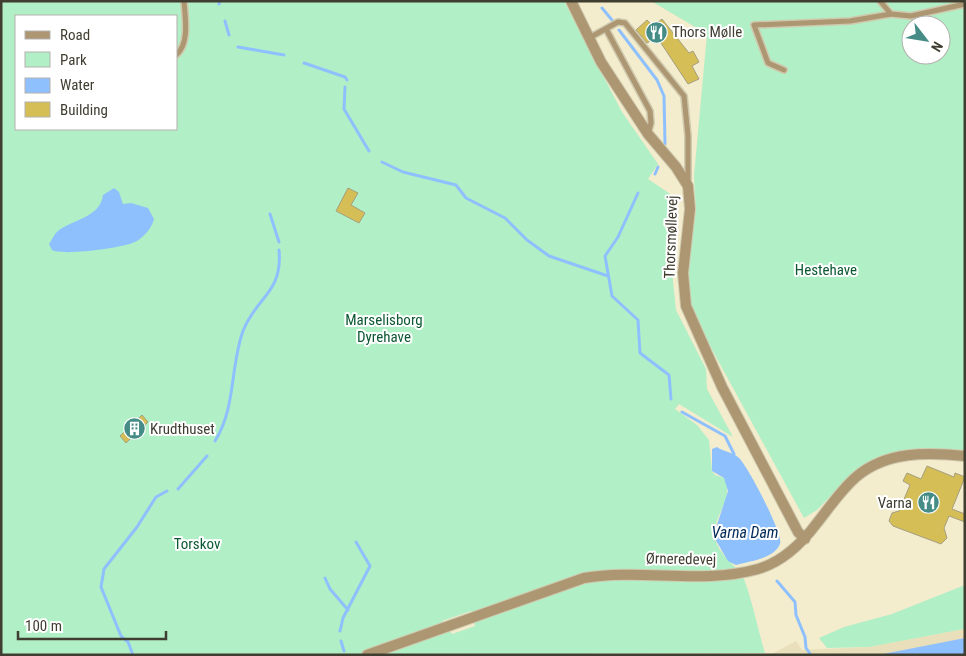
<svg xmlns="http://www.w3.org/2000/svg" width="966" height="656" font-family="'Roboto Condensed',sans-serif">
  <style>
    .green { fill: #b1efc6; fill-rule: evenodd }
    .sand { fill: #e9dfba }
    .water { fill: #8fc0fe }
    .lines { fill: none; stroke-linecap: round; stroke-linejoin: round }
    .stream { stroke: #8fc0fe; stroke-width: 3 }
    .building { fill: #d5be55; stroke: #a59f82 }
    .lane-casing { stroke: #cfc9ae; stroke-width: 8 }
    .street-casing { stroke: #cfc9ae; stroke-width: 12 }
    .lane { stroke: #ad9672; stroke-width: 5 }
    .street { stroke: #ad9672; stroke-width: 10 }
    .labels { text-anchor: middle; stroke-width: 4; stroke-linejoin: round; paint-order: stroke }
    .poi-label { font-size: 15px; fill: #403d31; stroke: #fff; text-anchor: start }
    .street-label { font-size: 15px; fill: #403d31; stroke: #fff }
    .park-label { font-size: 15px; fill: #0c5832; stroke: #fff }
    .water-label { font-size: 16px; font-style: italic; fill: #002957; stroke: #fff }
  </style>
  <rect width="100%" height="100%" fill="#f3eccd"/>
  <!-- green -->
  <path class="green" d="M1 1H564L622 112 658 164 648 179 676 198 668 232 676 310 706 369 707 389 733 437 679 404 675 409 697 425 709 440 712 471 715 475 724 478C736 498 711 517 715 538 718 553 733 563 742 575 749 587 760 637 765 653L1 655ZM16 16H176V129H16ZM471 611 475 626 452 634 442 621Z
    M651 1H965V451L922 448 875 458 846 480 817 510 804 518 697 322 687 295V269L696 211 694 176 707 34ZM911 25H941V55H911Z
    M965 585V629L870 647 827 648 819 638 844 627 892 614Z"/>
  <!-- sand -->
  <path class="sand" d="M965 629V655H770L796 641 802 650 870 647Z"/>
  <!-- water -->
  <path class="water" d="M114 188 119 192 123 204 131 203 148 208 154 219C152 228 143 238 135 242 123 248 62 256 52 250L49 244C52 240 54 234 58 231 73 219 100 218 103 195Z
    M717 447C724 452 734 452 740 459 749 469 784 535 780 544 774 559 749 561 736 565L728 561 715 539V531L728 491 724 478 712 471V449Z
    M965 638V655H878Z"/>
  <g class="lines">
    <!-- stream -->
    <path class="stream" d="M219 4 220 1
      M602 8 612 20
      M225 21 229 35
      M619 30 657 80 664 96 665 144
      M238 47 284 55
      M304 63 345 77 347 80
      M345 87 344 109 369 151
      M382 162 403 172 456 185 466 198 505 218 527 240 549 256 608 276
      M655 174 658 167
      M638 193 618 237 605 256 612 296 638 320 640 353 669 375 671 399
      M270 214 279 242
      M682 412 725 436 734 454
      M215 441C236 408 230 367 243 331 256 297 283 293 279 250
      M178 489 207 456
      M325 578 330 589 348 610
      M777 581 795 602 796 615 805 637 806 648 811 655
      M340 631 343 618 370 566 356 542
      M341 641 344 651
      M133 655 128 642 121 636 101 587 104 569 137 527 156 497 167 491"/>
  </g>
  <!-- building -->
  <path class="building" d="M662 19 689 53 693 51 699 62 692 66 699 79 688 84 657 37 647 43 636 30 647 20 653 26Z
    M348 188 358 193 351 205 365 213 359 223 336 211Z
    M142 415 148 422 126 443 120 436Z
    M927 466 954 477 955 473 965 477 952 509 965 514V522L949 516 944 528 947 538 941 544 893 526 889 521 892 513 899 511 910 485 903 481 907 473 921 479Z"/>
  <g class="lines">
    <defs>
      <path id="lane" d="M880 1 891 14
        M606 29 650 111 651 123 648 134
        M589 38 618 22 625 23 684 96 688 136V183
        M176 55C190 44 185 17 184 1
        M784 70 768 63 754 25 850 21 891 14 911 16 965 4"/>
      <path id="street" d="M571 1 601 62 648 134 676 167 688 186 690 209 683 273 686 306 722 387 798 532 805 539
        M367 655 584 578C641 568 702 585 758 569 782 562 802 543 817 523 829 508 841 490 856 477 886 451 928 452 965 456"/>
    </defs>
    <!-- lane casing -->
    <use href="#lane" class="lane-casing"/>
    <!-- street casing -->
    <use href="#street" class="street-casing"/>
    <!-- lane -->
    <use href="#lane" class="lane"/>
    <!-- street -->
    <use href="#street" class="street"/>
  </g>
  <!-- icons -->
  <defs>
    <symbol id="restaurant-disc" viewBox="-11 -11 22 22"><circle r="9.5" fill="#458c86" stroke="#fff"/><path d="M-5-6h1v4h1v-4h1v4h1v-4h1v5L-1.5 .5V6h-2V.5L-5-1ZM5-6V6H3V1.5H1.5Q1.5-4 5-6Z" fill="#fff"/></symbol>
    <symbol id="building-disc" viewBox="-11 -11 22 22"><circle r="9.5" fill="#458c86" stroke="#fff"/><path d="M-4-6H4V6H1V3H-1V6H-4ZM-2.5-4.3h1.7v1.8h-1.7ZM.8-4.3h1.7v1.8H.8ZM-2.5-1h1.7V.8h-1.7ZM.8-1h1.7V.8H.8Z" fill="#fff"/></symbol>
  </defs>
  <g fill-rule="evenodd">
    <use href="#restaurant-disc" x="644" y="20" width="25" height="25"/>
    <use href="#building-disc" x="122" y="416" width="25" height="25"/>
    <use href="#restaurant-disc" x="916" y="490" width="25" height="25"/>
  </g>
  <g class="labels">
    <!-- poi labels -->
    <g class="poi-label">
      <text x="672" y="37">Thors Mølle</text>
      <text x="150" y="434">Krudthuset</text>
      <text x="912" y="508" text-anchor="end">Varna</text>
    </g>
    <!-- street labels -->
    <g class="street-label">
      <text transform="translate(671 237) rotate(-88)" y="5">Thorsmøllevej</text>
      <text transform="translate(681 559) rotate(1)" y="5">Ørneredevej</text>
    </g>
    <!-- park labels -->
    <g class="park-label">
      <text x="826" y="275">Hestehave</text>
      <text x="384" y="325">Marselisborg<tspan x="384" dy="17">Dyrehave</tspan></text>
      <text x="197" y="549">Torskov</text>
    </g>
    <!-- water labels -->
    <g class="water-label">
      <text x="745" y="538">Varna Dam</text>
    </g>
  </g>
  <!-- border -->
  <rect width="966" height="656" fill="none" stroke="#403d31" stroke-width="5"/>
  <!-- legend -->
  <rect x="15" y="15" width="162" height="115" fill="#ffffff" stroke="#b3b1ad"/>
  <rect x="25" y="31" width="25" height="8" fill="#ad9672" stroke="#b3b1ad"/>
  <text x="60" y="40" font-size="15" fill="#403d31">Road</text>
  <rect x="25" y="52" width="25" height="15" fill="#b1efc6" stroke="#b3b1ad"/>
  <text x="60" y="65" font-size="15" fill="#403d31">Park</text>
  <rect x="25" y="78" width="25" height="15" fill="#8fc0fe" stroke="#b3b1ad"/>
  <text x="60" y="90" font-size="15" fill="#403d31">Water</text>
  <rect x="25" y="102" width="25" height="15" fill="#d5be55" stroke="#b3b1ad"/>
  <text x="60" y="115" font-size="15" fill="#403d31">Building</text>
  <!-- north arrow -->
  <g transform="translate(926 40) rotate(121)"><circle r="24" fill="#ffffff" stroke="#b3b1ad"/>
  <path d="M0-4L9 19L0 12L-9 19Z" fill="#458c86"/>
  <text y="-8" font-size="14" font-weight="bold" text-anchor="middle" fill="#403d31">N</text>
  </g>
  <!-- scale -->
  <path d="M18 631v8h148v-8" fill="none" stroke="#403d31" stroke-width="2.5"/>
  <text x="25" y="631" font-size="15" fill="#403d31" stroke="#ffffff" stroke-width="4" paint-order="stroke">100 m</text>
</svg>
